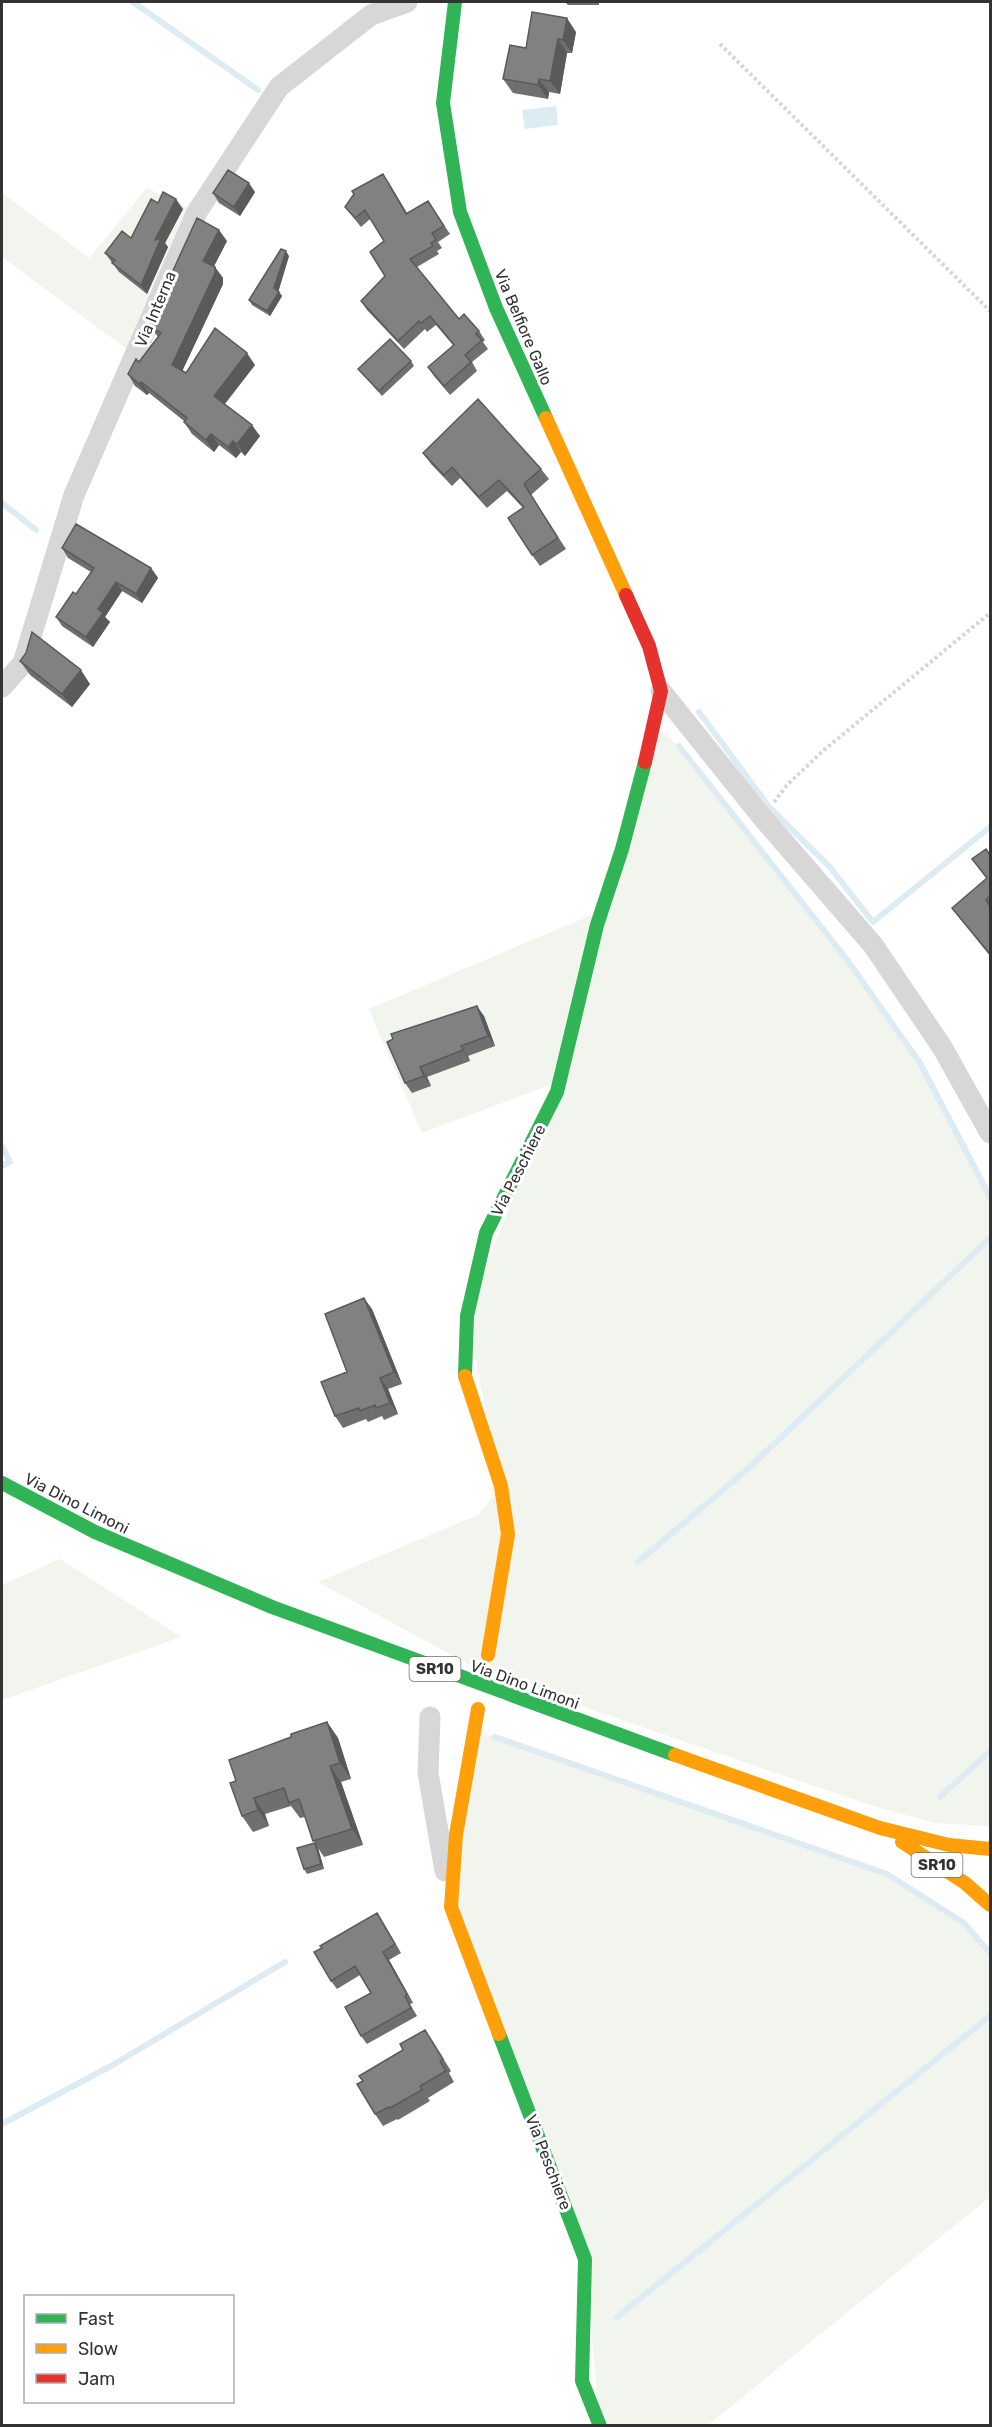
<svg xmlns="http://www.w3.org/2000/svg" width="992" height="2427" font-family="Rubik,sans-serif">
  <style>
    .green { fill: #f1f5ed }
    .water { fill: #ddebf3 }
    .lines { fill: none; stroke-linecap: round; stroke-linejoin: round }
    .stream { stroke: #ddebf3; stroke-width: 6 }
    .path { stroke: #d6d6d6; stroke-width: 4; stroke-dasharray: 3 3; stroke-linecap: butt }
    .street { stroke: #d7d7d7; stroke-width: 21 }
    .fast { stroke: #30b455; stroke-width: 14 }
    .slow { stroke: #ff9f0a; stroke-width: 14 }
    .jam { stroke: #e5322d; stroke-width: 14 }
    .wall { fill: #6f6f6f }
    .shaded-wall { fill: #5a5a5a }
    .building { fill: #818181; stroke: #5a5a5a; stroke-width: 1.5 }
    .labels { text-anchor: middle; stroke-width: 6; stroke-linejoin: round; paint-order: stroke }
    .shield { fill: #fff; stroke: #707070; stroke-width: 1.5 }
    .shield-label { font-size: 15px; font-weight: bold; fill: #333 }
    .street-label { font-size: 16px; fill: #333; stroke: #fff }
  </style>
  <rect width="100%" height="100%" fill="#fff"/>
  <!-- green -->
  <path class="green" d="M147 188 197 212 135 355 2 257V193L89 258Z
    M655 726 679 746 848 961 920 1063 990 1197V1826L935 1823 873 1806 484 1673 318 1582 478 1515 501 1486 467 1316 558 1082 422 1133 369 1009 601 911Z
    M60 1559 181 1637 2 1700V1585Z
    M473 1732 495 1737 887 1874 964 1923 990 1953V2197L708 2425H600L585 2259 451 1907Z"/>
  <!-- water -->
  <path class="water" d="M556 106 558 125 525 129 522 110Z"/>
  <g class="lines">
    <!-- stream -->
    <path class="stream" d="M133 2 258 90
      M2 503 36 530
      M699 712 770 808 829 866 873 922 990 827
      M679 746 848 961 920 1063 990 1197
      M2 1146 10 1162 2 1166
      M638 1562 751 1466 990 1238
      M495 1737 887 1874 964 1923 990 1953
      M940 1797 990 1751
      M2 2124 111 2066 285 1962
      M617 2317 990 2016"/>
    <!-- path -->
    <path class="path" d="M720 44 990 311
      M774 802 787 785 824 750 990 613"/>
    <!-- street -->
    <path class="street" d="M2 687 23 663 74 495 197 212 279 87 371 15 407 2
      M661 691 762 817 873 945 942 1047 990 1133
      M430 1717 428 1773 445 1871"/>
    <!-- fast -->
    <path class="fast" d="M455 2 443 103 460 212 496 308 546 418
      M465 1376 467 1316 486 1233 557 1092 597 925 622 849 645 762
      M2 1483 95 1532 272 1607 675 1755
      M499 2034 585 2259 582 2381 600 2426"/>
    <!-- slow -->
    <path class="slow" d="M546 418 626 595
      M465 1376 501 1486 508 1534 488 1655
      M478 1709 456 1835 451 1907 499 2034
      M675 1755 880 1828 949 1845 990 1849
      M902 1842 965 1883 990 1905"/>
    <!-- jam -->
    <path class="jam" d="M626 595 649 646 661 691 645 762"/>
  </g>
  <!-- wall -->
  <path class="wall" d="M565 2H599V5H568Z
    M576 32 572 53H567L560 94 549 92 548 99 513 93 503 79 526 48Z
    M389 183 407 213 428 201 450 234 438 242 442 248 437 251 439 254 417 267 459 319 479 331 485 340 483 342 488 349 472 362 477 371 450 395 434 376 428 367 453 345 436 325 427 332 425 329 404 349 367 310 361 301 385 276 384 241 370 219 361 227 345 207Z
    M255 192 240 216 219 203 213 193Z
    M158 203 183 209 165 243 168 247 147 294 119 272 105 253 131 238Z
    M227 241 214 266 223 278V284L182 371 186 373 255 365 225 404 260 436 245 456 241 452 236 458 219 445 214 452 192 434 184 422V421L149 393 147 395 135 386 128 374 139 362 158 337 149 325 162 302 160 299Z
    M289 256 278 291 282 296 270 316 252 305 249 300Z
    M411 361 414 366 382 396 358 369Z
    M423 453 541 469 549 479 531 495 566 549 540 566 532 555 523 508 507 491 487 508 460 478 452 486 431 464Z
    M62 548 151 568 158 578 142 603 122 591 105 617 110 622 93 647 62 626 56 617 76 594 91 572 68 558Z
    M20 661 90 684 72 707 30 675Z
    M990 855V956L961 920 952 908 987 879 972 859Z
    M484 1016 495 1046 468 1056 470 1061 427 1077 431 1086 412 1093 405 1083 387 1042Z
    M372 1309 402 1384 388 1389 398 1414 384 1420 382 1416 368 1422 366 1419 343 1428 335 1416 347 1372Z
    M327 1722 338 1738 351 1779 341 1782 363 1845 324 1857 318 1848 324 1869 307 1874 304 1869 315 1843 305 1817 300 1818 291 1806 265 1814 269 1826 253 1832 242 1816 236 1781 291 1737Z
    M377 1913 401 1953 389 1960 413 2003 410 2004 417 2016 367 2044 361 2036 371 1993 360 1975 337 1989 331 1981 322 1948Z
    M433 2042 451 2071 449 2073 454 2082 428 2098 430 2101 398 2120 397 2119 383 2126 375 2114Z"/>
  <!-- shaded-wall -->
  <path class="shaded-wall" d="M567 18 576 32 572 53 563 40Z
    M558 39 567 53 560 94 550 81Z
    M539 79 549 92 548 99 538 85Z
    M383 174 389 183 412 222 406 214Z
    M249 183 255 192 240 216 234 207Z
    M176 199 183 209 165 243 168 247 147 294 141 285 155 240Z
    M219 230 227 241 211 272 203 261Z
    M286 251 289 256 278 293 274 288Z
    M215 267 223 278V284L180 376 172 365Z
    M279 292 282 296 270 316 267 311Z
    M247 353 255 365 222 407 214 396Z
    M141 382 149 393 147 395 139 384Z
    M252 425 260 436 245 456 237 444Z
    M211 434 219 445 214 452 206 440Z
    M233 441 241 452 236 458 228 447Z
    M151 568 158 578 142 603 136 594Z
    M116 582 122 591 105 617 110 622 93 647 86 637 98 609Z
    M81 670 90 684 72 707 62 694Z
    M477 1006 484 1016 495 1046 488 1036Z
    M461 1046 468 1056 470 1061 463 1050Z
    M420 1067 427 1077 431 1086 424 1076Z
    M364 1298 372 1309 402 1384 394 1372Z
    M380 1378 388 1389 398 1414 390 1403Z
    M327 1722 338 1738 351 1779 340 1763Z
    M330 1766 341 1782 363 1845 352 1829Z
    M254 1798 265 1814 269 1826 258 1810Z
    M315 1844 318 1848 324 1869 321 1864Z
    M377 1913 382 1921 401 1953 395 1944Z
    M383 1952 389 1960 413 2003 407 1994Z"/>
  <!-- building -->
  <path class="building" d="M532 12 567 18 563 40 558 39 550 81 539 79 538 85 503 79 510 45 526 48Z
    M228 170 249 183 234 207 213 193Z
    M383 174 406 214 428 201 444 226 432 233 436 240 431 243 433 246 410 259 459 319 464 314 479 331 476 334 482 340 465 355 471 362 444 386 428 367 454 345 430 316 421 323 419 321 398 341 361 301 385 276 370 252 384 241 365 210 355 218 345 207 354 194 352 191Z
    M163 192 176 199 155 240 161 238 141 285 112 263 115 260 105 253 122 231 131 238 151 199 158 203Z
    M197 218 219 230 203 261 215 267V273L172 365 186 373 215 328 247 353 214 396 252 425 237 444 233 441 228 447 211 434 206 440 184 422 187 418 141 382 139 384 128 374 136 359 139 362 161 333 149 325 163 301 160 299Z
    M281 249 286 251 274 288 279 292 267 311 249 300Z
    M390 339 411 361 379 391 358 369Z
    M478 399 541 469 524 484 558 538 532 555 508 518 524 507 499 480 479 497 452 467 444 475 423 453Z
    M76 524 151 568 136 594 116 582 98 609 103 613 86 637 56 617 73 592 76 594 94 568 62 548Z
    M32 632 81 670 62 694 20 661 26 653Z
    M986 849 990 855V896L986 900 990 906V954L952 908 987 878 972 859Z
    M477 1006 488 1036 461 1046 463 1050 420 1067 424 1076 405 1083 387 1042 393 1039 391 1034Z
    M364 1298 394 1372 380 1378 390 1403 376 1408 375 1405 360 1411 359 1408 335 1416 321 1382 347 1372 325 1314Z
    M327 1722 340 1763 330 1766 352 1829 313 1841 299 1799 289 1803 284 1788 254 1798 258 1810 242 1816 230 1783 236 1781 229 1760 291 1737V1734Z
    M315 1843 321 1864 304 1869 297 1848Z
    M377 1913 395 1944 383 1952 407 1994 405 1996 411 2008 361 2036 345 2007 371 1993 355 1966 331 1981 314 1952 322 1948 320 1946Z
    M425 2030 443 2059 440 2061 446 2071 420 2086 422 2090 390 2108 389 2107 375 2114 357 2084 363 2081 359 2076 403 2050 400 2044Z"/>
  <g class="labels">
    <!-- shield labels -->
    <g class="shield">
      <rect x="409.5" y="1657" width="51" height="24" rx="4.5"/>
      <rect x="911.5" y="1853" width="51" height="24" rx="4.5"/>
    </g>
    <g class="shield-label">
      <text x="435" y="1674">SR10</text>
      <text x="937" y="1870">SR10</text>
    </g>
    <!-- street labels -->
    <g class="street-label">
      <text transform="translate(155 309) rotate(-67)" y="6">Via Interna</text>
      <text transform="translate(524 327) rotate(67)" y="6">Via Belfiore Gallo</text>
      <text transform="translate(518 1170) rotate(-63)" y="6">Via Peschiere</text>
      <text transform="translate(77 1503) rotate(27)" y="6">Via Dino Limoni</text>
      <text transform="translate(525 1684) rotate(20)" y="6">Via Dino Limoni</text>
      <text transform="translate(549 2162) rotate(69)" y="6">Via Peschiere</text>
    </g>
  </g>
  <!-- border -->
  <rect width="992" height="2427" fill="none" stroke="#333333" stroke-width="6"/>
  <!-- legend -->
  <rect x="24" y="2295" width="210" height="108" fill="#ffffff" stroke="#adadad" stroke-width="1.5"/>
  <rect x="36" y="2314" width="30" height="9" fill="#30b455" stroke="#adadad" stroke-width="1.5"/>
  <text x="78" y="2325" font-size="18" fill="#333333">Fast</text>
  <rect x="36" y="2344" width="30" height="9" fill="#ff9f0a" stroke="#adadad" stroke-width="1.5"/>
  <text x="78" y="2355" font-size="18" fill="#333333">Slow</text>
  <rect x="36" y="2374" width="30" height="9" fill="#e5322d" stroke="#adadad" stroke-width="1.5"/>
  <text x="78" y="2385" font-size="18" fill="#333333">Jam</text>
</svg>
